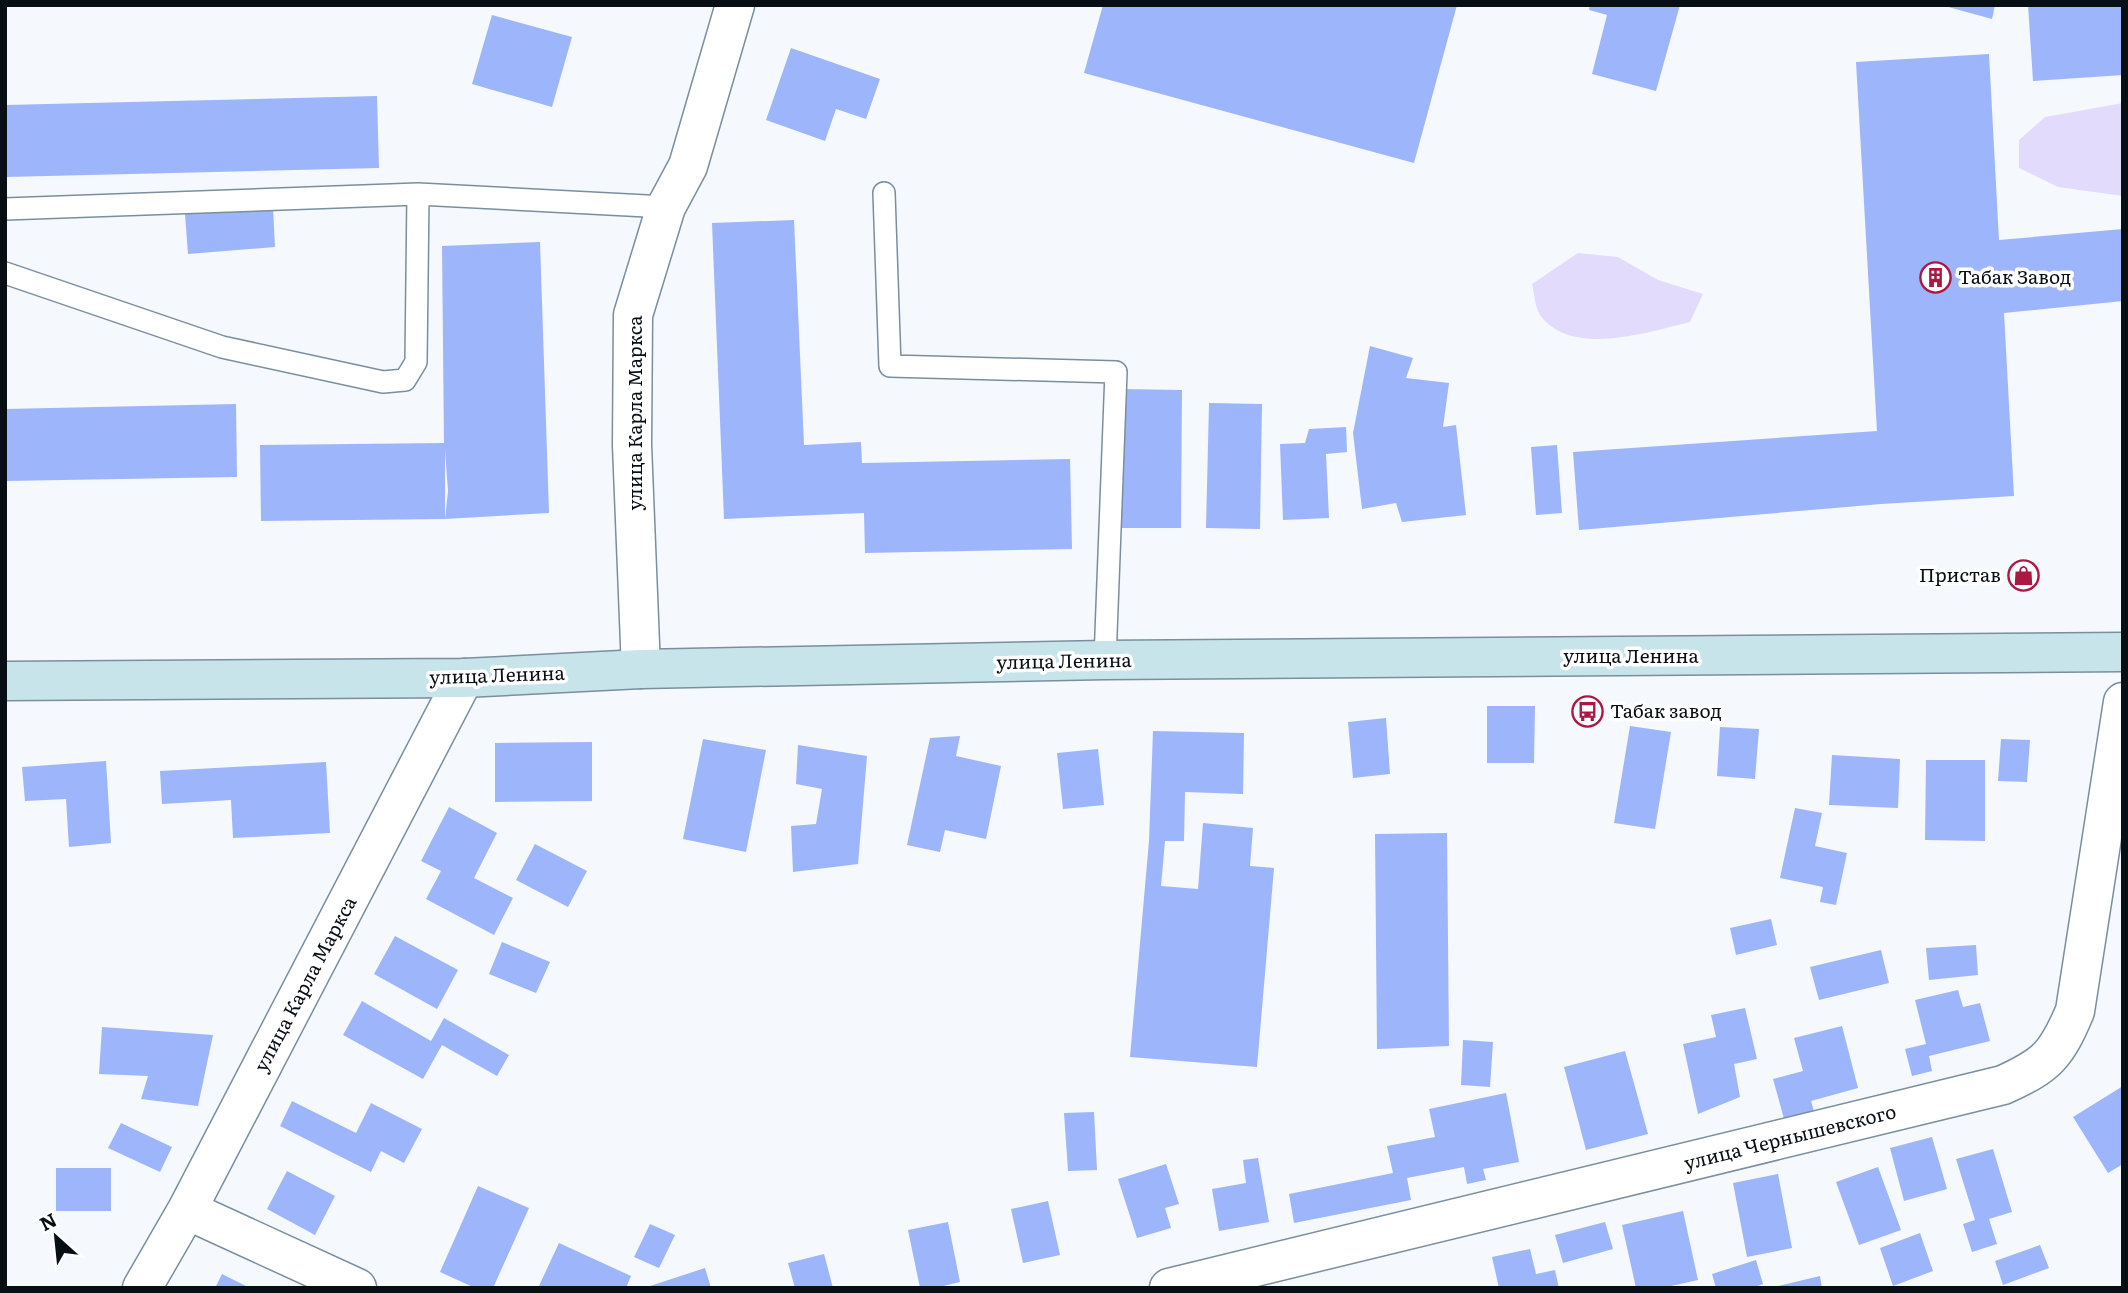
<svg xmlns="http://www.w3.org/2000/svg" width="2128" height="1293" font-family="Literata,serif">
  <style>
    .green { fill: #e2dbfc }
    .building { fill: #9db5fa }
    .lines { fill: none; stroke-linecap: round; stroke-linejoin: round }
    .lane-casing { stroke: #7a8e9e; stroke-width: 24 }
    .street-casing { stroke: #7a8e9e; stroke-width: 41 }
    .secondary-casing { stroke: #7a8e9e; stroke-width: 41 }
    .lane { stroke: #fff; stroke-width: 21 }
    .street { stroke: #fff; stroke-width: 38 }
    .secondary { stroke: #c7e4eb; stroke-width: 38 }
    .labels { text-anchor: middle; stroke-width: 7; stroke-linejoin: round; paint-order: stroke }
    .poi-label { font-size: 19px; fill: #070e14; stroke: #fff; text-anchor: start }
    .street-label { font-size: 19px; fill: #070e14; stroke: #fff }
  </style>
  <rect width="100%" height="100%" fill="#f5f9fd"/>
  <!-- green -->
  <path class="green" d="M2123 103V196L2058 187 2019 168V140L2045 117Z
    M1578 253 1618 257 1658 280 1703 294 1690 322C1648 332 1571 358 1540 315 1535 307 1534 293 1532 284Z"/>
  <!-- building -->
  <path class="building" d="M1103 5H1457L1414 163 1084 73Z
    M1590 5H1680L1656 91 1592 74 1607 15 1589 10Z
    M1941 5H1995L1992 19Z
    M2028 5H2123V75L2033 81Z
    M492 15 572 37 552 107 472 84Z
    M791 48 880 79 866 119 836 109 825 141 766 120Z
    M1989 54 1999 240 2123 229V301L2004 313 2014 496 1881 504 1579 530 1573 452 1877 431 1856 62Z
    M377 96 379 168 5 177V105Z
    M273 208 275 247 188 254 185 214Z
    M794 220 804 445 861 442 862 463 1070 459 1072 549 865 553 864 513 724 519 712 223Z
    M540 242 549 513 445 519 448 491 445 450V519L261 521 260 445 444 443 442 246Z
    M1370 346 1413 358 1406 378 1449 383 1443 427 1456 425 1466 515 1402 522 1396 503 1362 509 1353 433Z
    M1122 389 1182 390 1181 528H1121Z
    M1209 403 1262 404 1260 529 1206 528Z
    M236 404 237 477 5 481V409Z
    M1346 427 1347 452 1326 454 1329 518 1283 520 1280 444 1305 443 1309 429Z
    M1557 445 1562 513 1536 515 1531 447Z
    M1487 706H1535L1534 763H1487Z
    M1386 718 1390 774 1353 778 1348 722Z
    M1630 726 1671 732 1655 829 1614 823Z
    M1720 727 1759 729 1755 779 1717 776Z
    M1153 731 1244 733 1243 794 1185 792 1184 841H1165L1161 886 1198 889 1203 823 1253 828 1250 866 1274 868 1257 1067 1130 1057 1149 841Z
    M960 736 956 756 1001 766 986 839 945 830 940 852 907 845 930 738Z
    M703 739 766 750 746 852 683 839Z
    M2001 739 2030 740 2027 782 1998 781Z
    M592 742V801L495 802V743Z
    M798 745 867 756 858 864 793 872 791 826 816 824 822 789 796 784Z
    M1098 749 1104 805 1063 809 1057 753Z
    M1832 755 1900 759 1898 808 1829 805Z
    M1926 760H1985V841L1925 840Z
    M106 761 111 843 69 847 66 799 25 801 22 767Z
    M326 762 330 833 233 838 231 800 162 804 160 771Z
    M449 807 497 833 474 878 513 898 494 935 426 899 441 871 421 861Z
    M1795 808 1822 813 1815 846 1847 853 1836 905 1820 902 1823 887 1780 878Z
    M1447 833 1449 1046 1377 1049 1375 834Z
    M535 844 587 871 568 907 516 880Z
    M1771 919 1777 945 1736 955 1730 928Z
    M395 936 458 970 437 1009 374 974Z
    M502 942 550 962 536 993 489 974Z
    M1976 945 1978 975 1929 980 1926 948Z
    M1881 950 1889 983 1819 1000 1810 967Z
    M1958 990 1963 1007 1980 1003 1990 1041 1929 1056 1932 1071 1912 1076 1905 1049 1926 1044 1915 1000Z
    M362 1001 431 1041 444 1018 509 1055 497 1076 442 1045 423 1079 343 1035Z
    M1745 1008 1757 1059 1734 1064 1740 1097 1698 1114 1683 1044 1716 1037 1711 1015Z
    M1842 1026 1858 1088 1811 1101 1816 1118 1786 1126 1773 1079 1803 1071 1794 1038Z
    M102 1027 213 1035 198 1106 141 1099 148 1076 99 1074Z
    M1463 1040 1493 1042 1490 1087 1461 1085Z
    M1625 1051 1648 1134 1586 1150 1564 1067Z
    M2123 1086V1164L2108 1173 2073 1117Z
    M1506 1093 1519 1162 1483 1169 1486 1180 1467 1184 1464 1167 1407 1178 1411 1200 1294 1223 1289 1194 1393 1173 1387 1146 1435 1137 1429 1109Z
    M292 1101 356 1133 371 1103 422 1129 404 1163 381 1151 371 1172 280 1126Z
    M1094 1112 1097 1170 1068 1171 1064 1113Z
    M121 1123 172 1147 160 1172 108 1148Z
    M1932 1137 1947 1189 1904 1201 1890 1148Z
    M1993 1149 2012 1212 1989 1219 1997 1244 1972 1252 1963 1224 1975 1220 1956 1159Z
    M1258 1158 1269 1222 1219 1231 1212 1189 1246 1183 1243 1160Z
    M1166 1164 1179 1204 1165 1208 1171 1228 1137 1238 1118 1179Z
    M1878 1167 1901 1230 1859 1245 1836 1182Z
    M56 1168H111V1211H56Z
    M287 1171 335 1196 315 1235 267 1209Z
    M1778 1174 1792 1248 1747 1257 1733 1183Z
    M478 1186 529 1208 493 1288H475L440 1272Z
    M1048 1201 1060 1255 1023 1263 1011 1209Z
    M1683 1211 1698 1280 1662 1288H1636L1622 1225Z
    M948 1222 960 1282 935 1288H920L908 1230Z
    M1605 1222 1613 1249 1563 1263 1555 1235Z
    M650 1224 675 1235 659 1268 634 1257Z
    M1920 1233 1933 1271 1893 1286 1880 1248Z
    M559 1243 631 1276 626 1288H538Z
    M2040 1245 2049 1268 2003 1285 1995 1261Z
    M1530 1249 1536 1274 1555 1270 1559 1288H1499L1492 1257Z
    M824 1254 833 1288H795L788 1263Z
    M1756 1260 1763 1284 1752 1288H1716L1712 1274Z
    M705 1268 711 1288H647V1287Z
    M222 1274 250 1288H215Z
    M1820 1276 1822 1288H1774V1287Z"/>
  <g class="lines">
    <defs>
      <path id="lane" d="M884 193 890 366 1116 372 1105 660
        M5 209 418 194 666 207
        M5 273 222 347 383 382 405 380 416 362 418 194"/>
      <path id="street" d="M641 669 632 445 633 315 666 207 688 166 735 5
        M187 1210 357 1288
        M142 1288 187 1210 464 678
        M1169 1288 2003 1085C2047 1065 2056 1056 2075 1011L2123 702"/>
      <path id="secondary" d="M5 681 464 678 641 669 1105 660 2123 652"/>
    </defs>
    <!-- lane casing -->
    <use href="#lane" class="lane-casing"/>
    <!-- street casing -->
    <use href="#street" class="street-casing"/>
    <!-- secondary casing -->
    <use href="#secondary" class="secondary-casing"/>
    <!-- lane -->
    <use href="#lane" class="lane"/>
    <!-- street -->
    <use href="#street" class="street"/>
    <!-- secondary -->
    <use href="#secondary" class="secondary"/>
  </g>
  <!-- icons -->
  <defs>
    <symbol id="building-ring" viewBox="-11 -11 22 22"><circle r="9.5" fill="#fff" stroke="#ad1842" stroke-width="1.5"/><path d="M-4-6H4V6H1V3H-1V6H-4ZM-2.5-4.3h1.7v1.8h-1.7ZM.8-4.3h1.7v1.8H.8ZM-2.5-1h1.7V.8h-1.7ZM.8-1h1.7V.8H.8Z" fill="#ad1842"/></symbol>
    <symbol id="shop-ring" viewBox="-11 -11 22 22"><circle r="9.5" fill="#fff" stroke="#ad1842" stroke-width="1.5"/><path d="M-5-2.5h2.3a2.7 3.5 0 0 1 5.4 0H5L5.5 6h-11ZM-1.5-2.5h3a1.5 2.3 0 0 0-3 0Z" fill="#ad1842"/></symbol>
    <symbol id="bus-ring" viewBox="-11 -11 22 22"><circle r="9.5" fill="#fff" stroke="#ad1842" stroke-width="1.5"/><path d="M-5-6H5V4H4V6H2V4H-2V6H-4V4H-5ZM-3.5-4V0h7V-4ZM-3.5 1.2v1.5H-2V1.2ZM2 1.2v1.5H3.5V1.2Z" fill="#ad1842"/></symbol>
  </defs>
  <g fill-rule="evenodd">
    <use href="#building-ring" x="1918" y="260" width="35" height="35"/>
    <use href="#shop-ring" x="2006" y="558" width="35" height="35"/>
    <use href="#bus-ring" x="1570" y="694" width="35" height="35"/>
  </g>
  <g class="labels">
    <!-- poi labels -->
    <g class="poi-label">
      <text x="1958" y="284">Табак Завод</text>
      <text x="2001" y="582" text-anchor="end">Пристав</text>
      <text x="1610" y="718">Табак завод</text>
    </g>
    <!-- street labels -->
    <g class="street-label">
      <text transform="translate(635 413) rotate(-90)" y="7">улица Карла Маркса</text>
      <text x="1631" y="663">улица Ленина</text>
      <text transform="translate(1064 661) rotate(-1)" y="7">улица Ленина</text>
      <text transform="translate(497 675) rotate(-2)" y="7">улица Ленина</text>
      <text transform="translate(305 984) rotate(-62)" y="7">улица Карла Маркса</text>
      <text transform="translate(1790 1137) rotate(-14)" y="7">улица Чернышевского</text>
    </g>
  </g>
  <!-- border -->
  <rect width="2128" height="1293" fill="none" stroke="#070e14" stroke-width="14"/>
  <!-- north arrow -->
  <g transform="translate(56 1237) rotate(333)" stroke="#ffffff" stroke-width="5" paint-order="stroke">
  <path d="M0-5L12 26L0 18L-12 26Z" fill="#070e14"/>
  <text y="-10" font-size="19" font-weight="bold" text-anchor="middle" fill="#070e14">N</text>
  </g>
</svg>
